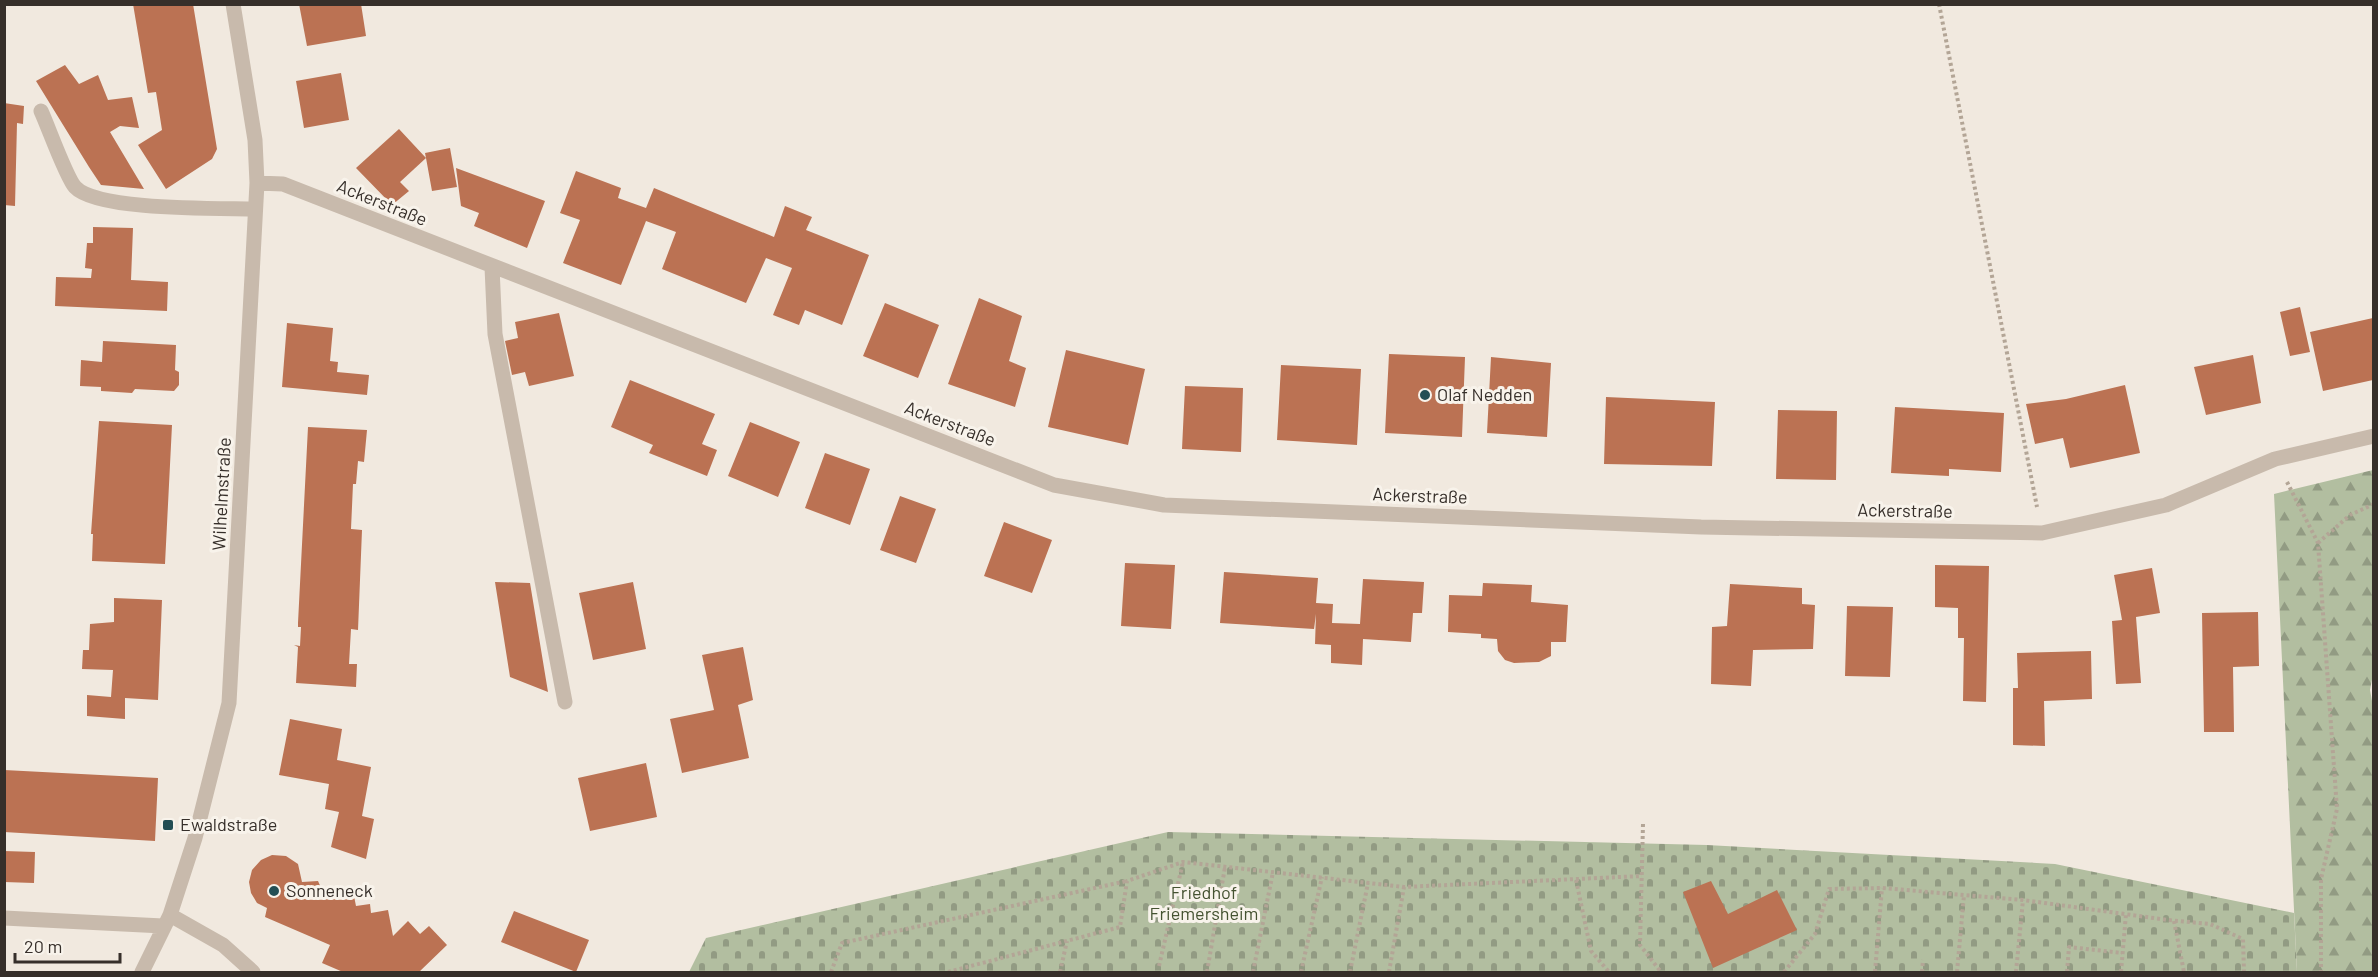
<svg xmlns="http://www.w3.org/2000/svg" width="2378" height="977" font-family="Barlow,sans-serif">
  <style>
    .forest { fill: url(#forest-firs) }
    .cemetery { fill: url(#cemetery-stones) }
    .building { fill: #bb7253 }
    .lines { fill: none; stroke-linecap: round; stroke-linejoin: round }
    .path { stroke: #b3a596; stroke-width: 4; stroke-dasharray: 3 3; stroke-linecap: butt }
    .minor { stroke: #c8baac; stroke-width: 15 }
    .poi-dot { fill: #234e54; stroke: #f8f3eb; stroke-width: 2 }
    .labels { text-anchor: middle; stroke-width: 6; stroke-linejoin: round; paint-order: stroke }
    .street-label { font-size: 18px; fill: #362f2a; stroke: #f8f3eb }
    .poi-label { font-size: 18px; fill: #362f2a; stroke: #f8f3eb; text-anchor: start }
    .park-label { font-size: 18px; fill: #445230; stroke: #f8f3eb }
  </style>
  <defs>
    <pattern id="forest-firs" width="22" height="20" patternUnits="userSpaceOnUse" patternTransform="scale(1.5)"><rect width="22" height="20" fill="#b2bea0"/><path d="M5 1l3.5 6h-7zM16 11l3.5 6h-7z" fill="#929b83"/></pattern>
    <pattern id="cemetery-stones" width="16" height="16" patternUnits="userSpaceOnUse" patternTransform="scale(1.5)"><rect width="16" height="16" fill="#b2bea0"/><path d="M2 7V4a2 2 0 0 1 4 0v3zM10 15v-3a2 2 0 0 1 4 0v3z" fill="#929b83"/></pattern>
  </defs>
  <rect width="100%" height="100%" fill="#f1e9df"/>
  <!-- forest -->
  <path class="forest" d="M2373 470 2374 669 2370 690 2374 712 2373 972H2297L2274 494Z"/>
  <!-- cemetery -->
  <path class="cemetery" d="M1168 832 1707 845 2055 864 2294 913 2297 972H689L706 938Z"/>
  <!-- building -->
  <path class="building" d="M133 4H193L217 149 212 159 166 189 138 145 162 130 156 92 148 93Z
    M299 4H361L366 36 307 46Z
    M65 65 79 84 98 75 108 100 132 97 139 128 120 126 110 132 144 189 101 185 89 167 36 81Z
    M341 73 349 120 304 128 296 81Z
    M4 103 24 106 23 124 17 123 15 206 4 205Z
    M399 129 426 158 425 153 450 148 457 187 432 191 426 158 400 182 409 191 392 205 356 168Z
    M456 168 545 201 527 248 474 226 479 213 461 206Z
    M576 171 621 188 618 198 646 208 654 188 774 237 785 206 812 217 806 230 869 255 842 325 805 310 799 325 773 315 792 268 766 258 746 303 662 269 676 232 646 221 621 285 563 263 580 220 560 213Z
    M93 227 133 228 131 280 168 282 167 311 55 306 56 277 91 278 92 269 85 268 87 243H93Z
    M979 298 1022 316 1009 361 1026 368 1015 407 948 384Z
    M885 303 939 325 918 378 863 356Z
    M2300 307 2310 352 2290 356 2280 312Z
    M559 313 574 376 529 386 525 372 512 375 505 341 518 338 515 322Z
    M2373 318V380L2323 391 2310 332Z
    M287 323 333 328 330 361 338 362 337 372 369 375 367 395 282 387Z
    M103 341 176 345 175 370 179 372V385L174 391 135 389 132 393 101 391V387L80 386 81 360 102 362Z
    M1066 350 1145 369 1128 445 1048 427Z
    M1389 354 1465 357 1462 437 1385 433Z
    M2253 355 2261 403 2206 415 2194 367Z
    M1491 357 1551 363 1547 437 1487 433Z
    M1281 365 1361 369 1357 445 1277 440Z
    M630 380 715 414 702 444 717 450 707 476 649 453 653 445 611 427Z
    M2125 385 2140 453 2070 468 2063 438 2035 444 2026 404 2066 399Z
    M1185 386 1243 388 1241 452 1182 449Z
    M1606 397 1715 402 1712 466 1604 464Z
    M1895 407 2004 413 2001 472 1949 469V476L1891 473Z
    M1778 410 1837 411 1836 480 1776 479Z
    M99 421 172 425 165 564 92 561 93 534H91Z
    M750 422 800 442 778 497 728 476Z
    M308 427 367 430 364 462 358 461 356 484H353L351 529 362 530 358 630 351 629 349 664H357L356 687 296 683 298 647 294 645 300 646 301 627H298V623Z
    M825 453 870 469 850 525 805 508Z
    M900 496 936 509 916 563 880 550Z
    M1004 522 1052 540 1032 593 984 576Z
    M1125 563 1175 565 1171 629 1121 626Z
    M1935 565 1989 566 1986 702 1963 701 1964 638H1958V608L1935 607Z
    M2152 568 2160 613 2136 617 2141 683 2116 684 2112 621 2122 620 2114 575Z
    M1224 572 1318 578 1316 603 1333 604 1332 623 1360 624 1363 579 1424 582 1422 613H1413L1411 642 1363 639 1362 665 1331 663V645L1315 644 1316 614 1314 629 1220 623Z
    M495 582 530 583 548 692 510 677Z
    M633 582 646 649 593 660 579 593Z
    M1483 583 1532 585 1531 602 1568 605 1566 642H1551V656L1539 662 1514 663 1505 660 1498 651 1497 639 1481 638V634L1448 632 1449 595 1482 596Z
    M1730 584 1802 588V604L1815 605 1813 649 1753 650 1751 686 1711 684 1712 627 1727 626Z
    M114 598 162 600 158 700 125 698V719L87 716V695L111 697 113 670 82 669 83 650H89L90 624 114 622Z
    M1847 606 1893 607 1890 677 1845 676Z
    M2258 612 2259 666 2233 667 2234 732H2204L2202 613Z
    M743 647 753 700 738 705 749 758 682 773 670 719 714 710 702 655Z
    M2091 651 2092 699 2044 701 2045 746 2013 745V688H2018L2017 653Z
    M290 719 342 729 337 760 371 767 362 816 374 819 366 859 331 847 339 812 325 809 329 784 279 775Z
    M646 763 657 817 590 831 578 778Z
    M4 770 158 778 155 841 4 832Z
    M4 851 35 852 34 883 4 882Z
    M272 855 286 856 298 864 302 882 318 881 322 890 338 888 339 898 354 896 356 906 370 904 371 913 388 910 393 936 408 921 420 934 429 926 447 945 419 972H343L322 963 330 945 265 917 267 908 257 903 251 893 249 882 252 870 261 860Z
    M1711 881 1728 914 1777 890 1797 930 1713 968 1683 892Z
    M514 911 589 940 576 972 501 942Z"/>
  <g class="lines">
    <!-- path -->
    <path class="path" d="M1939 4 2037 507
      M2287 482 2318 543 2337 809 2321 879V972
      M2318 543 2350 515 2374 504
      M1643 824 1640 945 1661 972
      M1576 880 1591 951 1609 972
      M2174 921 2184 972
      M1159 966 1183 862
      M831 972 842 943 1127 881
      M948 972 1120 927 1127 881 1183 862 1404 887 1642 876
      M1060 972 1067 941
      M1207 972 1225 867
      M1253 972 1273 872
      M1301 972 1322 877
      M1350 972 1368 883
      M1389 972 1404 887
      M1784 972 1815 934 1829 889 1882 888 2023 900 2168 920 2210 924 2243 939 2244 972
      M1875 972 1882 888
      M1922 972 1923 960
      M1957 972 1964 895
      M2016 972 2023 900
      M2067 972 2069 947 2122 953
      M2121 972 2126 914"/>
    <!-- minor -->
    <path class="minor" d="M41 111C48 126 66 177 75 187 97 211 220 208 255 209
      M257 183 283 184 1054 485 1164 505 1701 527 2042 533 2166 505 2275 459 2374 436
      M492 267 495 334 565 702
      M170 915 223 945 253 972
      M4 918 163 926
      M142 972 170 915 195 838 229 703 257 183 255 140 233 4"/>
  </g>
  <!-- markers -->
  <g class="poi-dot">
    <circle cx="1425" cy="395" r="6"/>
    <rect x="162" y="819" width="12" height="12" rx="3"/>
    <circle cx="274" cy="891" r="6"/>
  </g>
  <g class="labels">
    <!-- street labels -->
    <g class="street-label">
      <text transform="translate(382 203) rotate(22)" y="6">Ackerstraße</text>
      <text transform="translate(950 424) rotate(21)" y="6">Ackerstraße</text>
      <text transform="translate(222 494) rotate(-87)" y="6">Wilhelmstraße</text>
      <text transform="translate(1420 496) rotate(2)" y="6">Ackerstraße</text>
      <text transform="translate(1905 511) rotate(1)" y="6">Ackerstraße</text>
    </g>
    <!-- poi labels -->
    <g class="poi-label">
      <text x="1437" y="401">Olaf Nedden</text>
      <text x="180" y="831">Ewaldstraße</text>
      <text x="286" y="897">Sonneneck</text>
    </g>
    <!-- park labels -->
    <g class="park-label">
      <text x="1204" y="899">Friedhof<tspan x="1204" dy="21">Friemersheim</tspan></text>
    </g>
  </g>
  <!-- border -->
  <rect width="2378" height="977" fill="none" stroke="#362f2a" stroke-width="12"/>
  <!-- scale -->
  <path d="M15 953v9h105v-9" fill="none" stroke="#362f2a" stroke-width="3"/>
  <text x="24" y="953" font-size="18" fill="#362f2a" stroke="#f8f3eb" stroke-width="4.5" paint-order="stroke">20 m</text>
</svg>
